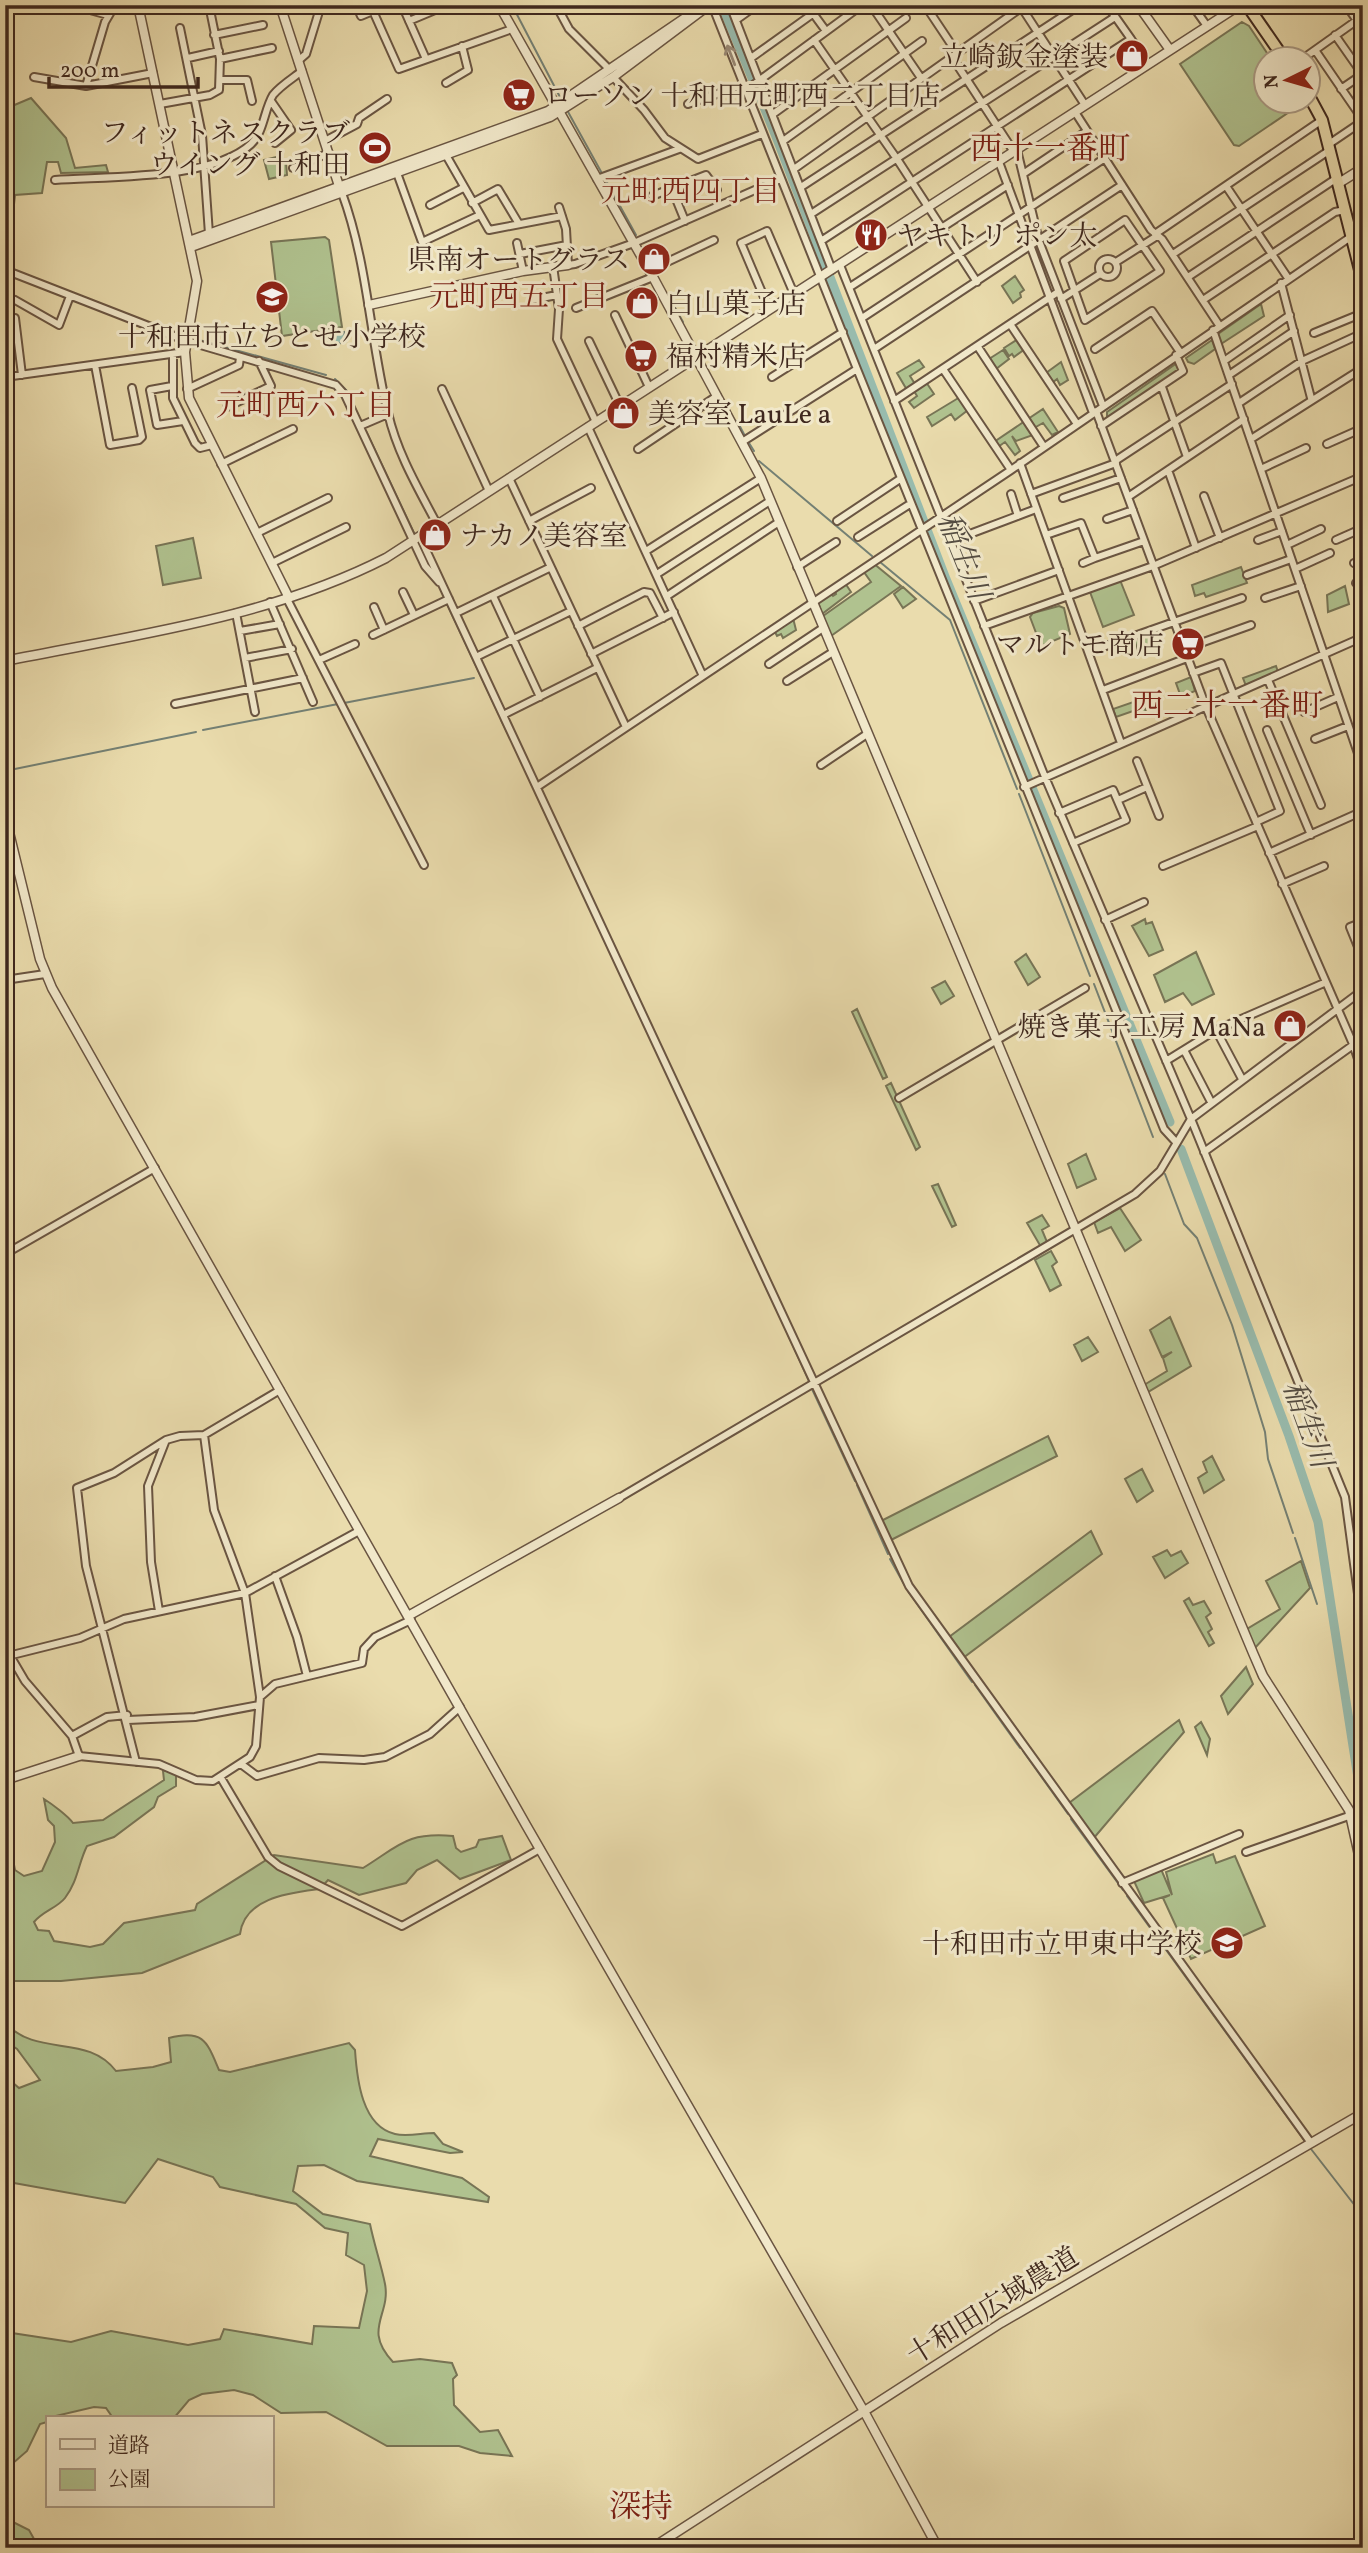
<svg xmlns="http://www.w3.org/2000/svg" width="1368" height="2553" font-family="Vollkorn,'Noto Serif JP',serif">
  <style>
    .green { fill: #b0c28f; stroke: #787556; stroke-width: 2 }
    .water { fill: #98bbad; stroke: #748074; stroke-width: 2 }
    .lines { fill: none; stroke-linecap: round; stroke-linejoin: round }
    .stream { stroke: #748074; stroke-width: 2 }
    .river { stroke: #98bbad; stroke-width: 9 }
    .minor-casing { stroke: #6a5542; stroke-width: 10 }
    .tertiary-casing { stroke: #6a5542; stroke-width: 11 }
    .trunk-casing { stroke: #3f281e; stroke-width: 14 }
    .minor { stroke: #f1e8ca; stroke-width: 6 }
    .tertiary { stroke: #f1e8ca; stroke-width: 8 }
    .trunk { stroke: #eadcad; stroke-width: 10 }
    .oneway { stroke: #988874 }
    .labels { text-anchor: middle; stroke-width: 6; stroke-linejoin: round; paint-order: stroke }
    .poi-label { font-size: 28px; fill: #3f281e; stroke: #f1e8ca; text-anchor: end }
    .street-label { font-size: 28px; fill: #3f281e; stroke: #f1e8ca }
    .neighbourhood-label { font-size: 30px; fill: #7a1f14; stroke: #f1e8ca }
    .water-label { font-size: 30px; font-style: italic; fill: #554d42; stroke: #f1e8ca }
    .quarter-label { font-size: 32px; fill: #7a1f14; stroke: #f1e8ca }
  </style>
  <rect width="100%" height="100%" fill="#eadcad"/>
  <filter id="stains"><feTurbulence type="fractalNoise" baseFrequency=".00286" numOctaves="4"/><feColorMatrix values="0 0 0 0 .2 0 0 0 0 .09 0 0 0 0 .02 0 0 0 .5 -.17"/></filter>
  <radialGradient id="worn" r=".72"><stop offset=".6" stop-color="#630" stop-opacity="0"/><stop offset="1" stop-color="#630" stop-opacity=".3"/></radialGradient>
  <!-- green -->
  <path class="green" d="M1242 22 1249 26 1271 59 1266 60V102H1298L1295 108 1239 146 1234 145 1180 64Z
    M31 98 66 138 75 168 106 165 108 172 61 173 58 162H47L42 193 15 195 9 251H5V109Z
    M281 156 286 163 287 175 269 179 264 160Z
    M325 237 329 240 342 327 282 336 271 242Z
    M1015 276 1024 290 1020 293 1021 297 1013 303 1002 286Z
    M1261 304 1264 316 1221 344 1218 334Z
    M1018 339 1025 349 1014 357 1012 354 1009 356 1004 348Z
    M1212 340 1215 349 1194 364 1188 362 1186 358Z
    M1003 350 1009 359 996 369 989 359Z
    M919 360 924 367 910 376 915 384 907 390 897 373Z
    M1061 362 1068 380 1060 385 1057 379 1052 383 1046 373Z
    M1177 363 1180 371 1107 420V412Z
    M926 382 934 394 914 408 909 402 917 396 914 391Z
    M960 397 968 410 955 420 951 414 932 426 927 417Z
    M1043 409 1058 432 1052 435 1043 423 1034 428 1028 419Z
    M1025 421 1033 435 1016 441 1012 436 1020 451 1015 455 1005 442 998 447 994 442Z
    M193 538 201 578 163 585 156 546Z
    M873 563 901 586 831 636 823 616 871 582 864 572Z
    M1241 567 1247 583 1206 597 1204 593 1195 596 1192 585Z
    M1120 580 1134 615 1103 627 1090 592Z
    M845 583 851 592 822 614 818 602 830 592 833 596 836 594 835 590Z
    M1345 586 1349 604 1328 612 1327 595Z
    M903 587 916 599 903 608 894 594Z
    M1059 606 1064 608 1070 634 1041 646 1030 617 1033 613Z
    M793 618 796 630 783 638 781 634 777 636 774 630Z
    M1155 632 1160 647 1139 654 1134 639Z
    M1276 666 1278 672 1246 686 1243 678Z
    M1191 677 1195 691 1181 697 1176 683Z
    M1142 699 1146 712 1136 716 1133 711 1116 717 1113 709Z
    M1145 919 1146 924 1152 922 1163 950 1149 956 1132 926Z
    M1196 952 1214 994 1192 1005 1183 993 1165 1002 1154 975Z
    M1026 954 1040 977 1028 985 1015 962Z
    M945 981 954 996 941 1004 932 988Z
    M857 1009 887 1077 883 1079 852 1012Z
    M891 1083 920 1147 916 1150 886 1086Z
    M1086 1154 1096 1179 1077 1188 1068 1164Z
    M938 1184 956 1225 952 1227 932 1186Z
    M1120 1208 1141 1240 1125 1251 1111 1227 1098 1233 1094 1222Z
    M1042 1215 1049 1226 1042 1230 1047 1242 1041 1247 1027 1223Z
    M1051 1251 1057 1262 1052 1266 1061 1285 1050 1291 1035 1260Z
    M1170 1317 1191 1366 1148 1392 1144 1385 1167 1371 1163 1358 1172 1352 1162 1357 1150 1330Z
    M1088 1337 1098 1352 1082 1361 1074 1345Z
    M1048 1436 1057 1456 889 1541 881 1521Z
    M1212 1456 1224 1480 1204 1493 1198 1478 1207 1472 1203 1462Z
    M1142 1469 1153 1491 1137 1502 1125 1479Z
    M1091 1531 1102 1554 963 1658 949 1637Z
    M1167 1550 1171 1556 1181 1551 1188 1563 1165 1578 1153 1557Z
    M1301 1561 1310 1588 1254 1649 1247 1629 1280 1609 1266 1581Z
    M1189 1598 1193 1605 1204 1601 1211 1613 1206 1617 1212 1629 1208 1632 1214 1643 1209 1646 1184 1601Z
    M1246 1667 1253 1684 1228 1714 1221 1696Z
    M1179 1720 1184 1732 1093 1839 1069 1803Z
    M1201 1722 1210 1739 1207 1755 1195 1727Z
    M167 1770 176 1775V1786L158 1797 154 1807 114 1837 87 1846C78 1864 78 1881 65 1898 57 1908 43 1911 34 1922L38 1930 49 1931 54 1941 90 1947 103 1944 124 1923 195 1910 197 1904 274 1855 363 1868C400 1845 407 1832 453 1836L456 1848 461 1852 476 1847 479 1840 502 1836 511 1860 460 1879 437 1860 417 1870 406 1883 359 1895 328 1880 320 1889C290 1893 245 1897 240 1934L142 1973 61 1981H5V1851L11 1849 15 1870 24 1876 42 1871 55 1842 54 1826 48 1820 44 1799C52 1804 68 1816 73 1823L103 1820 164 1780 163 1771Z
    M1213 1854 1216 1863 1235 1856 1265 1926 1191 1959 1163 1898 1170 1895 1144 1903 1134 1881 1161 1869 1172 1895 1166 1872Z
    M5 2023C38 2058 87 2033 116 2071L153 2067 171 2062 169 2038C204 2029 207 2042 219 2070L230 2072 349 2043 355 2050C357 2080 362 2126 395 2134 407 2137 422 2133 434 2133L443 2144 463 2152 450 2153 378 2139 370 2156 462 2178 489 2197 488 2202 357 2181 324 2165 298 2166 293 2191 323 2214 370 2224C374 2244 381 2264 385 2284 391 2315 362 2329 393 2362L420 2359 452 2363 457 2375 453 2379 454 2405 480 2432 498 2430 512 2456 480 2453 459 2446H387L326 2412 281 2413 253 2395 234 2390 202 2394 189 2400 174 2418H113L106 2408 94 2407 47 2418V2422L40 2424 27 2451 5 2470V2332L71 2342 111 2331 188 2345 220 2339 224 2329 312 2344 314 2326 359 2328 367 2291 364 2265 346 2255 348 2233 325 2228 296 2204 220 2187 213 2177 158 2159 125 2203 14 2183 7 2179 5 2076 19 2088 40 2080 17 2049 5 2041Z
    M5 2518 29 2530 39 2548H5Z"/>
  <!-- water -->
  <path class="water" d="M344 332 346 342 327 346 325 336Z"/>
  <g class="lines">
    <!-- stream -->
    <path class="stream" d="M512 5 561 99
      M567 110 636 235
      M1362 227 1363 234
      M5 266 56 287
      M668 295 683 322
      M172 332 183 336
      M192 338 326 375
      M335 379 347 391 359 417
      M737 421 745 436
      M366 431 414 533
      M749 443 754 451
      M759 461 872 556
      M421 548 428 563
      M880 562 950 620 1017 789
      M447 604 499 715
      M344 703 474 678
      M501 720 511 740
      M203 730 338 704
      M5 771 196 732
      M529 777 532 786
      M535 792 566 858
      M1019 794 1090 976
      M1094 984 1153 1137
      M1165 1174 1184 1224 1197 1238 1232 1325 1265 1432 1268 1459 1293 1533
      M763 1281 779 1315
      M781 1319 809 1381
      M812 1389 855 1481
      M857 1485 888 1554
      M1295 1538 1317 1604
      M890 1559 905 1586
      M908 1591 972 1682
      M975 1685 1020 1748
      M1023 1751 1068 1814
      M1071 1819 1123 1890
      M1357 1864 1363 1894
      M1127 1896 1304 2140
      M1311 2149 1363 2216"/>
    <!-- river -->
    <path class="river" d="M722 5 775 134 946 579 1170 1122
      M1181 1149 1289 1436 1318 1522 1363 1810"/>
    <defs>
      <path id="minor" d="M72 5 108 15
        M356 5 361 16 373 11 399 69 512 29
        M402 5 426 59
        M556 5 569 29 610 70
        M712 5 857 369 742 442
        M730 5 832 270
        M807 5 826 31
        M871 5 921 78
        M925 5 957 53
        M1020 5 1085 105
        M1107 5 1131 39
        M1192 5 1207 26
        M1346 5 1363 29
        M373 11 384 5
        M736 20 757 5
        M409 21 440 8
        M180 28 202 135 209 234
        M214 35 263 25
        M1335 35 1363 75
        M814 40 897 159 977 282
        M1315 50 1363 120
        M952 57 1014 152
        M188 58 219 51
        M751 58 825 5
        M220 59 272 48
        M1301 60 1363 16
        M298 61 306 54 321 5
        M34 77 86 86 153 73
        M613 77 644 110 665 138 698 159 762 134
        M221 80H247L252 101
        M446 83 468 70 462 46
        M86 86 105 22 115 5
        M1341 89 1363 74
        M745 91 862 5
        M271 101 291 130 275 143
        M160 104 210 95 219 90 220 59 209 5
        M688 104 743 85
        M1075 112 1151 230 1162 239 1219 325
        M773 114 906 18
        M325 141 357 124 359 118 387 99
        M783 141 922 41
        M1329 144 1363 121
        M1017 150 1039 241 1103 406
        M446 155 489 230 562 216
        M999 162 1093 413
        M293 168 329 153
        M794 169 1025 5
        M397 173 422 242 480 215
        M1023 174 1087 131
        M597 179 679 149
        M55 180C107 176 213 180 251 144 264 132 264 110 273 95 280 86 293 78 302 71
        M1226 186 1288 278
        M801 187 1080 5
        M672 189 685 221
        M342 193C368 264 370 340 388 413 397 453 419 490 438 526
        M652 196 706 175 717 190
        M472 203 498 189 519 224
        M430 205 463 188
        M559 207 566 229 568 265 575 264 634 243 780 179
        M811 214 1115 17
        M1125 220 1160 271 1085 320 1064 261Z
        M1350 231 1363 222
        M1155 234 1322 120
        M821 241 1131 39 1148 64
        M517 243 523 271
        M520 254 567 245
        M1173 254 1330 150
        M1099 268a9 9 0 1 1 18 0a9 9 0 1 1-18 0Z
        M1116 262 1157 236
        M840 265 1045 777 1191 1119 1345 1497 1363 1631
        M553 266 559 309 557 339 596 422
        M5 270 187 341 336 385 345 395 425 566 439 582
        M650 270 714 240
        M1188 277 1337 178
        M1281 283 1311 398
        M850 287 1008 185
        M5 298 15 300 59 325 70 296
        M1061 299 1100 274
        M531 300 557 295
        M1203 300 1335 212 1345 210
        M576 308 653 277
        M769 309 741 243 767 231 794 294
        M615 315 649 387
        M15 318 22 375
        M862 318 1105 158
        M1010 324 1077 424
        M1213 330 1363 768
        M1314 333 1363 313
        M589 341 620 406
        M978 347 1044 447
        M874 349 1122 185
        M1095 349 1152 311 1180 352
        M173 354V398L195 443 200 448 212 445
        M1224 361 1290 315
        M95 365 110 445 139 440 142 437 132 388
        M857 369 1164 1129 1175 1141
        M943 369 1011 470
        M1229 375 1294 331
        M5 377 185 352
        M772 377 843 332
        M172 386 150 390 157 425 183 421
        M1162 387 1187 457
        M187 389 239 365 240 357
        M442 389 489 491
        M894 401 1058 292
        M1239 403 1302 361 1363 333
        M227 407 271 386 259 361
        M1096 411 1206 707 1353 1044 1363 1074
        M360 426 388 414
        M1101 426 1183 371 1176 355
        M588 427 702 674
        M1251 439 1363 368
        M1327 444 1363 428
        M638 449 717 396
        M1115 461 1232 384
        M1020 463 1121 743
        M221 464 293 429
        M1261 469 1306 448
        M1168 470 1196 548
        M509 478 626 727
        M1011 494 1018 516
        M1031 494 1116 463
        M1204 496 1220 538
        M1128 497 1244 419
        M1063 498 1121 478
        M1107 519 1133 510
        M529 521 591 488
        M837 521 900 479
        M257 533 328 498
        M948 535 963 524 967 535 1036 509
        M1046 535 1081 523 1095 558 1144 541
        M420 537 909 1586 1311 2143
        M858 537 910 504
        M1258 540 1282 531
        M1336 540 1363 528
        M1287 545 1321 529
        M646 551 761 478
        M272 563 346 527
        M1083 563 1095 558
        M1354 563 1363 559
        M797 567 836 542
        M1295 569 1330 553
        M657 574 770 501
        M1247 575 1291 559
        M1356 583 1363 580
        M403 592 414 615
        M1359 594 1363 592
        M493 596 540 697
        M667 596 779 522
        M286 597 424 865
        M1265 598 1301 586
        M974 601 1059 570
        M270 602 313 702
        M374 607 384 630
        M236 613 255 712
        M456 613 549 568
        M578 626 644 592 650 593 663 618
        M984 626 1153 566 1363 476
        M240 631 280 624
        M373 635 449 599
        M1184 649 1251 625
        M1089 652 1242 598
        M591 654 674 612
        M476 657 571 611
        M245 658 292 649
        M319 660 355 644
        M769 664 823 628
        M1193 673 1221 663 1280 811 1256 822
        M1268 680 1321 805
        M787 681 833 652
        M1103 690 1187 658
        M175 704 303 678
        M1304 712 1338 697
        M503 715 597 668
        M1267 730 1311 835
        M1315 739 1348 726
        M1137 761 1159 816
        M821 765 867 734
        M537 787 1011 470 1352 236
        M1024 787 1363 637
        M1118 800 1147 787
        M1059 813 1113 790 1126 820 1073 843
        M1269 853 1363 811
        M1163 866 1258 826
        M1282 884 1324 866
        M1105 920 1144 902
        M1363 922 1350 927 1363 959
        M5 980 45 974
        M1216 1030 1242 1079
        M1184 1050 1211 1102
        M1166 1061 1216 1030 1324 983
        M899 1098 1085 988
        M1204 1152 1363 1038
        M5 1254 155 1168
        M619 1498 1135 1194 1160 1171 1191 1119 1363 990
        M275 1576 297 1637 307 1676
        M159 1611 151 1562 148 1486 166 1440
        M5 1647 25 1681 72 1736 79 1756 159 1764 196 1780 213 1781 250 1757 256 1746 260 1697 245 1593 214 1510 204 1435
        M12 1655 80 1638 124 1619 245 1593 359 1531
        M260 1697 275 1684 362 1663 364 1649 375 1637 411 1620
        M128 1720 195 1717 259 1705
        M72 1736 107 1717 127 1715
        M136 1762 86 1566 77 1488 114 1473 166 1440 180 1436 204 1435 280 1390
        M241 1764 257 1776 319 1758 364 1760 385 1757 430 1734 460 1707
        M221 1778 268 1857 279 1866 402 1926 540 1849
        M1246 1852 1363 1811
        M1122 1883 1239 1834"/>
      <path id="tertiary" d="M138 5 197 281 185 352 189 398 288 596
        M280 5 340 189
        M499 5 653 277 761 478 1253 1653 1263 1676 1349 1810 1363 1873
        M1138 5 1170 50
        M1339 183 1363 168
        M189 241 548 111 704 5
        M191 247 550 117 613 77 709 5
        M369 305 523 271 568 265
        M5 661C133 635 269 618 386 558L1240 5
        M5 816 40 959 52 988 526 1825 865 2413 938 2548
        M408 1616 619 1498
        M5 1780 79 1756
        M652 2548 1001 2323 1363 2113"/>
      <path id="trunk" d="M1247 5 1285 60
        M1308 94 1322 120 1363 282"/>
    </defs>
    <!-- minor casing -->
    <use href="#minor" class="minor-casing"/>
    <!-- tertiary casing -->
    <use href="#tertiary" class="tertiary-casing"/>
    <!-- trunk casing -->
    <use href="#trunk" class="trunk-casing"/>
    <!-- minor -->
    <use href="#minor" class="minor"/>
    <!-- tertiary -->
    <use href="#tertiary" class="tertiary"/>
    <!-- trunk -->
    <use href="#trunk" class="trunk"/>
  </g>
  <!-- one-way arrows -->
  <defs><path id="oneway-shaft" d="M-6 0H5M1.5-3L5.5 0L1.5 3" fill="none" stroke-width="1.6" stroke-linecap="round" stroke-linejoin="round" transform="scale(1.75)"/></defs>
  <use class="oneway" href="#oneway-shaft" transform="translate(731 55) rotate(-111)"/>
  <!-- icons -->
  <defs>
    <symbol id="shop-disc" viewBox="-11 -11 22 22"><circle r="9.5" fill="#8f2418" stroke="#f1e8ca"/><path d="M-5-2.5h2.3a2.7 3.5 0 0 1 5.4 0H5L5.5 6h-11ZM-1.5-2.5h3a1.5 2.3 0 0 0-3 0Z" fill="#fff"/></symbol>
    <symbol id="supermarket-disc" viewBox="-11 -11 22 22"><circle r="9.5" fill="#8f2418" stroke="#f1e8ca"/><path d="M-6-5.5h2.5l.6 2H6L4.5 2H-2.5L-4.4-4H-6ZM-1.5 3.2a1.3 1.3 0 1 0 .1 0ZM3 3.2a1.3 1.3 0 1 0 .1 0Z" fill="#fff"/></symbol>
    <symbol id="stadium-disc" viewBox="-11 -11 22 22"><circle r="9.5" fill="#8f2418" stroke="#f1e8ca"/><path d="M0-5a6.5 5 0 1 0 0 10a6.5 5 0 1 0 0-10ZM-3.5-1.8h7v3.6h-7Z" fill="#fff"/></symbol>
    <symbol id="restaurant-disc" viewBox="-11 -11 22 22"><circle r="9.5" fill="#8f2418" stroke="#f1e8ca"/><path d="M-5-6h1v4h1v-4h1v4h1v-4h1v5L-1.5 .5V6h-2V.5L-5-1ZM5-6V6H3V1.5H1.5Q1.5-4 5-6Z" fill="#fff"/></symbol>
    <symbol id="school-disc" viewBox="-11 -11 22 22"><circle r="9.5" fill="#8f2418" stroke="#f1e8ca"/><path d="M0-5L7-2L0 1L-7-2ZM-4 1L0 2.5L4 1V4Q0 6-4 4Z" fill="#fff"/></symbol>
  </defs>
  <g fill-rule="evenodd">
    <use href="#shop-disc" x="1113" y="37" width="38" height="38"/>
    <use href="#supermarket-disc" x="500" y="76" width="38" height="38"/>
    <use href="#stadium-disc" x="356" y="129" width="38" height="38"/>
    <use href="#restaurant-disc" x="852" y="216" width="38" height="38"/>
    <use href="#shop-disc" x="635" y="240" width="38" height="38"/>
    <use href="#school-disc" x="253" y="278" width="38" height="38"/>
    <use href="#shop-disc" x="623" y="284" width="38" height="38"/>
    <use href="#supermarket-disc" x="622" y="337" width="38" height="38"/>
    <use href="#shop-disc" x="604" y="394" width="38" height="38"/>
    <use href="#shop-disc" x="416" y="516" width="38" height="38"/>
    <use href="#supermarket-disc" x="1169" y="625" width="38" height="38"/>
    <use href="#shop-disc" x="1271" y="1007" width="38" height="38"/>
    <use href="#school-disc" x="1208" y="1924" width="38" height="38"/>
  </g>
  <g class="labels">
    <!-- poi labels -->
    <g class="poi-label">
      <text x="1108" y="66">立崎鈑金塗装</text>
      <text x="544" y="105" text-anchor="start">ローソン 十和田元町西二丁目店</text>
      <text x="350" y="142">フィットネスクラブ<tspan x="350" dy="32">ウイング 十和田</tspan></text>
      <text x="896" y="245" text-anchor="start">ヤキトリ ポン太</text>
      <text x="630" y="269">県南オートグラス</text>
      <text x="666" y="313" text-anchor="start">白山菓子店</text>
      <text x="272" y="346" text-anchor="middle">十和田市立ちとせ小学校</text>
      <text x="666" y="366" text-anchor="start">福村精米店</text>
      <text x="648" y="423" text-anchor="start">美容室 LauLe a</text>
      <text x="460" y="545" text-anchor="start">ナカノ美容室</text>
      <text x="1164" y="654">マルトモ商店</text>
      <text x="1266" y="1036">焼き菓子工房 MaNa</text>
      <text x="1202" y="1953">十和田市立甲東中学校</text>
    </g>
    <!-- street labels -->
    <g class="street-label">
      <text transform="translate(992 2305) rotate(-32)" y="10">十和田広域農道</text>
    </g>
    <!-- neighbourhood labels -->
    <g class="neighbourhood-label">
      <text x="691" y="201">元町西四丁目</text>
      <text x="519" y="306">元町西五丁目</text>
      <text x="306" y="415">元町西六丁目</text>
    </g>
    <!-- water labels -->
    <g class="water-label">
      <text transform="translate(964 556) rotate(68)" y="10">稲生川</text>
      <text transform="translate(1308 1424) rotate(70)" y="10">稲生川</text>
    </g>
    <!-- quarter labels -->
    <g class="quarter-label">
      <text x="1050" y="159">西十一番町</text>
      <text x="1227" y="716">西二十一番町</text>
      <text x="641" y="2517">深持</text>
    </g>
  </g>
  <!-- margin -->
  <rect width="1368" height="2553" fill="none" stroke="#eadcad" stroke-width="28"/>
  <rect x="7" y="7" width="1354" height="2539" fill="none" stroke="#3f281e" stroke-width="3.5"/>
  <rect x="14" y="14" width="1340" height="2525" fill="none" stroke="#3f281e" stroke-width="2"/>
  <!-- legend -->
  <rect x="46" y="2416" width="228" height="91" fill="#f1e8ca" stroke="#aa9b85" stroke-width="2"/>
  <rect x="60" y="2439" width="35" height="10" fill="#f1e8ca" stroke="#aa9b85" stroke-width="2"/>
  <text x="108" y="2452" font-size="21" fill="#3f281e">道路</text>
  <rect x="60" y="2469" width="35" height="21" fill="#b0c28f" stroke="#aa9b85" stroke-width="2"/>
  <text x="108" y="2486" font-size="21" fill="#3f281e">公園</text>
  <!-- north arrow -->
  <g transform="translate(1287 80) rotate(265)"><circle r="33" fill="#f1e8ca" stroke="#aa9b85" stroke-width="2"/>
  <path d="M0-5L12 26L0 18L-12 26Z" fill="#8f2418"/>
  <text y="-10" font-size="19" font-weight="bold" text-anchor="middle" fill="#3f281e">N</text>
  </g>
  <!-- scale -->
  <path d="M49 77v10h149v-10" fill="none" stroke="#3f281e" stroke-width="3.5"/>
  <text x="60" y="77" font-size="21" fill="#3f281e" stroke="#f1e8ca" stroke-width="5" paint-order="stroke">200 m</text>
  <rect width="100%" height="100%" filter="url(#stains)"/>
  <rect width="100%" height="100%" fill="url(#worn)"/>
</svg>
